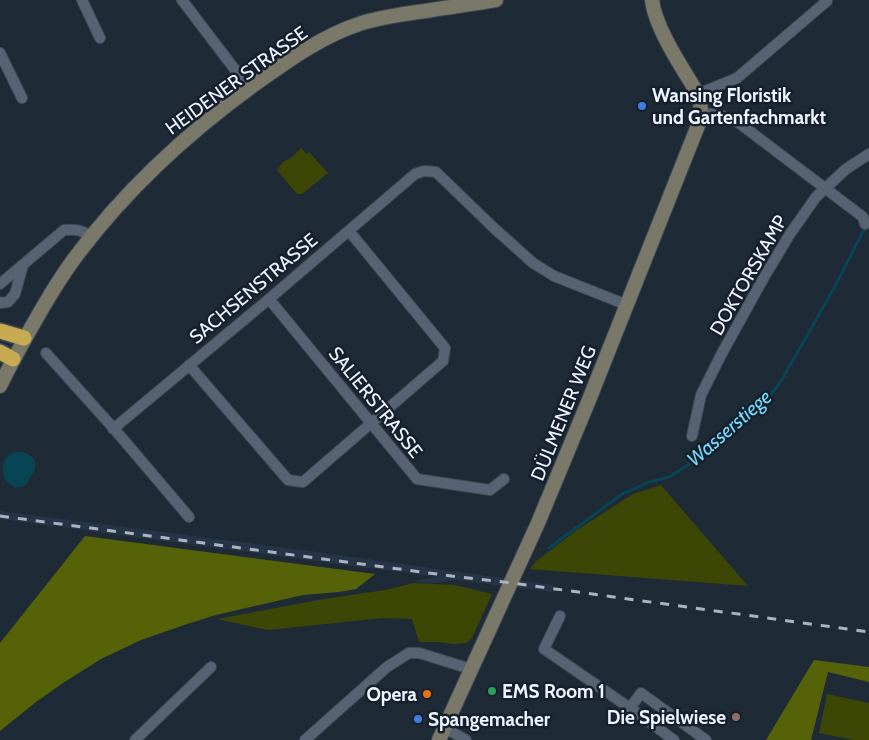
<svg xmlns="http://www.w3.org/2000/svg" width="869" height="740" font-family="Cabin,sans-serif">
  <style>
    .built { fill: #263447 }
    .green { fill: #3c4605 }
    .forest { fill: #556208 }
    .water { fill: #074555 }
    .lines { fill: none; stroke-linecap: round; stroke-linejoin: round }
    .stream { stroke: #074555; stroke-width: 3 }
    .street-casing { stroke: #404854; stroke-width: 12 }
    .secondary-casing { stroke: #404854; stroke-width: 16 }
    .highway-casing { stroke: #404854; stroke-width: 18 }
    .street { stroke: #576373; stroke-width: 10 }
    .secondary { stroke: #797869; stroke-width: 14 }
    .highway { stroke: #c7aa51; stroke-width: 15 }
    .rail { stroke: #acb5bf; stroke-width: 3; stroke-dasharray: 9 9; stroke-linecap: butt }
    .shop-dot { fill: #3f7fe0; stroke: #16202d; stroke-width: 2 }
    .leisure-dot { fill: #2e9e5b; stroke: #16202d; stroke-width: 2 }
    .food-dot { fill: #e8710a; stroke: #16202d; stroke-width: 2 }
    .education-dot { fill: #8d6e63; stroke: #16202d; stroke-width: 2 }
    .labels { text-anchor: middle; stroke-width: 5; stroke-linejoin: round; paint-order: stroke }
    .street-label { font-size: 19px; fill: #eef5ff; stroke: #16202d }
    .poi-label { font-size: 19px; font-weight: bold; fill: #eef5ff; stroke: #16202d; text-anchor: start }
    .water-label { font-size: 20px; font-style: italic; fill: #73dcff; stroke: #16202d }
  </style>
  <rect width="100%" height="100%" fill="#1f2a37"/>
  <!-- built -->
  <path class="built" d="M0 511 310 551 553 585 552 592 456 580 429 584 413 581 437 577 0 519Z"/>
  <!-- green -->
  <path class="green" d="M301 148 306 154 309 152 328 173 302 194H297L277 170 283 162 291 158Z
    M661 485 748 586 530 569 536 561 577 530 633 494Z
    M414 583 455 585 492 594 472 638 466 643 453 644 438 642H419L412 619 382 618 268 630 217 619 324 599 385 590Z
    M827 694 869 703V740H853L819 733Z"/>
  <!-- forest -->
  <path class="forest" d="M85 536 375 574 356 589 339 592 303 595 216 615 190 623 141 640 101 659 63 683 36 702 0 731V643Z
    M814 660 869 667V682L828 672 811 740H766Z"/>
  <!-- water -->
  <path class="water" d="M15 452C32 450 43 465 29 478V481L24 486 16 488C7 484 3 479 3 468 3 466 4 462 5 460 6 456 11 454 15 452Z"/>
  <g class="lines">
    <!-- stream -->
    <path class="stream" d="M549 548 622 494 647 483 671 476 685 467 697 458 734 424 767 399 776 388 784 376 833 290 862 233 868 227"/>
    <defs>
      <path id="street" d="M82 0 100 38
        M182 0 249 88
        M0 53 22 98
        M698 94 737 78 827 1
        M702 114C717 113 726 116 739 123L863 217 865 224
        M0 284 64 230C76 229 81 230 91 236
        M269 299 417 479 490 490 504 479
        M0 302 1 303 8 302 15 294 23 265
        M46 353 116 431 189 517
        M189 365 288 480 303 482 443 361 445 348 349 231
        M113 429 269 299 415 174 424 171 436 172 495 229 533 263 554 276 627 305
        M692 436 701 395 721 355 763 279 790 234 816 197 846 169 869 154
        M560 616 544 649 630 708
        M445 728 466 740
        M135 740 211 667
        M305 740 387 667 409 653H419L471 669
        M674 740 630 708 641 693 706 740"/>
      <path id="secondary" d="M0 386C13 359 28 333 43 307 53 290 63 274 74 259 125 190 186 134 255 84 288 61 320 37 359 24 380 17 403 14 425 11 449 7 472 4 496 0
        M439 740 538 523 589 400 699 123C702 112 701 105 698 94 683 69 655 28 652 0"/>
      <path id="highway" d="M0 331 24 338
        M0 352 13 359"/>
    </defs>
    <!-- street casing -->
    <use href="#street" class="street-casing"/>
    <!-- secondary casing -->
    <use href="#secondary" class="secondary-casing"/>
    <!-- highway casing -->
    <use href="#highway" class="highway-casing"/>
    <!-- street -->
    <use href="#street" class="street"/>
    <!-- secondary -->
    <use href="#secondary" class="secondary"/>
    <!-- highway -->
    <use href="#highway" class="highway"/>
    <!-- rail -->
    <path class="rail" d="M0 516 459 577 512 583 869 632"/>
  </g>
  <!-- markers -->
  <g class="shop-dot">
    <circle cx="642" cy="106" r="5"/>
    <circle cx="418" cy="719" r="5"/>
  </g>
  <circle class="leisure-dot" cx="492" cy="691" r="5"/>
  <circle class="food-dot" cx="427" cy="694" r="5"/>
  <circle class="education-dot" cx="736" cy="717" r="5"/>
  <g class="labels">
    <!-- street labels -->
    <g class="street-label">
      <text transform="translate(236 80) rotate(-36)" y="7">HEIDENER STRASSE</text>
      <text transform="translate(748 275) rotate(-60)" y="7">DOKTORSKAMP</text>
      <text transform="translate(253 288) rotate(-40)" y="7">SACHSENSTRASSE</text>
      <text transform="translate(376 402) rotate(51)" y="7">SALIERSTRASSE</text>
      <text transform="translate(563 413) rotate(-68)" y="7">DÜLMENER WEG</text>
    </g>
    <!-- poi labels -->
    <g class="poi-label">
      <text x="652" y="102">Wansing Floristik<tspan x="652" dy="22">und Gartenfachmarkt</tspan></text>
      <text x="502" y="698">EMS Room 1</text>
      <text x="417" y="701" text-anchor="end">Opera</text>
      <text x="726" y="724" text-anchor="end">Die Spielwiese</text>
      <text x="428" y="726">Spangemacher</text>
    </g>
    <!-- water labels -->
    <g class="water-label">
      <text transform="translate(729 428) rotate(-41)" y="7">Wasserstiege</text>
    </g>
  </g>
</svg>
